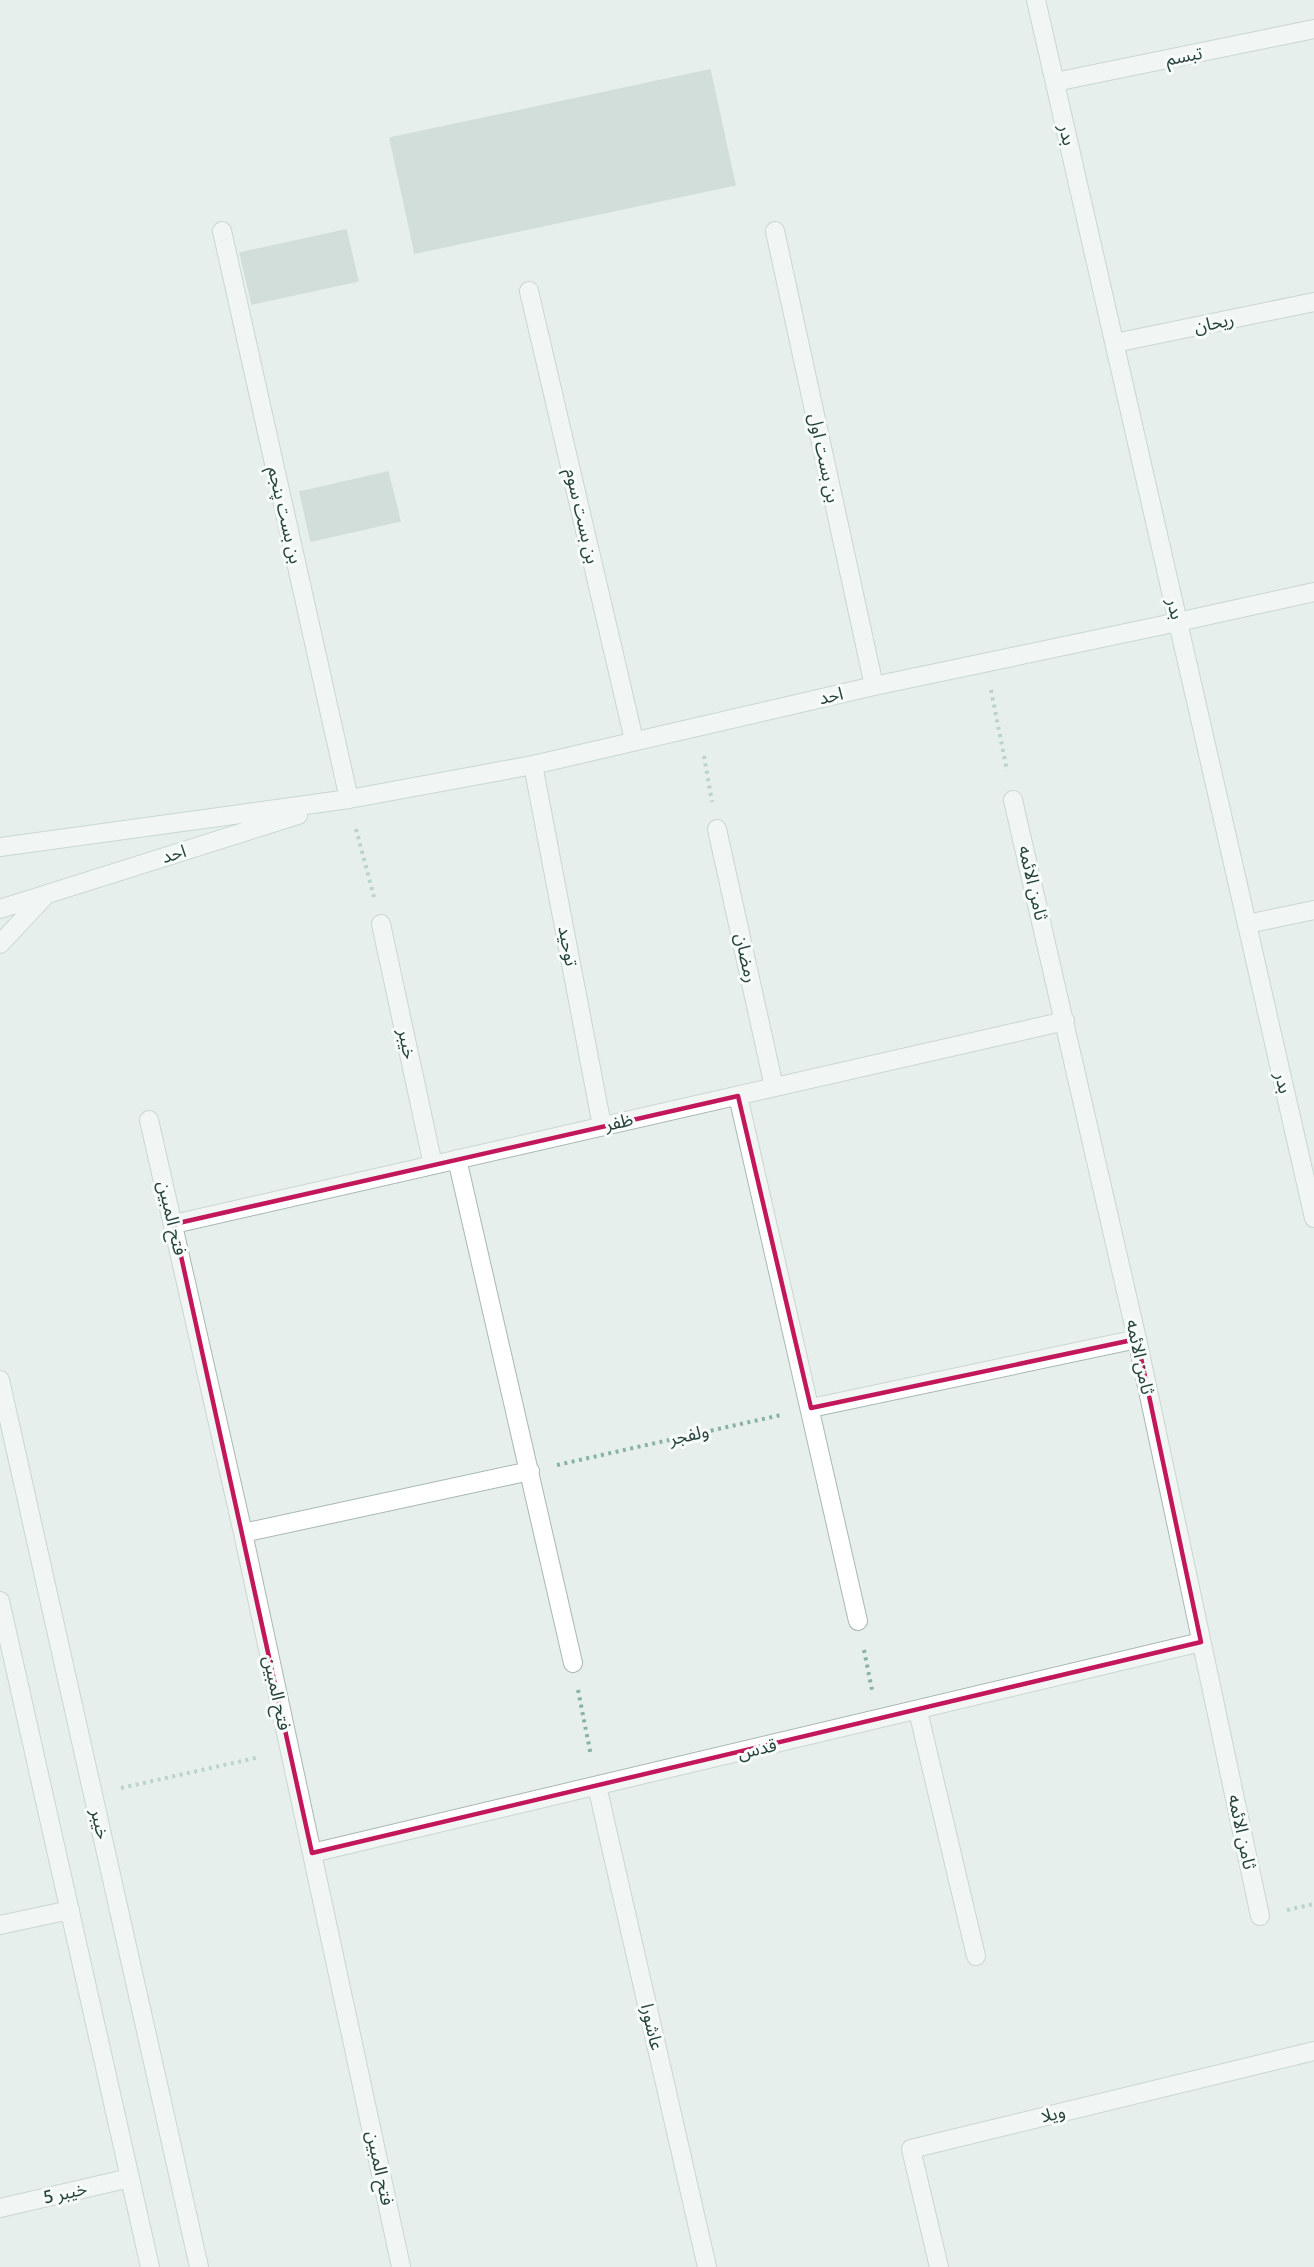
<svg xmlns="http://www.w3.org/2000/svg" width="1314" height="2267" font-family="Cabin,'Noto Sans Arabic',sans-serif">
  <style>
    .building { fill: #bbcac4; stroke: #b8c9c2; stroke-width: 1.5 }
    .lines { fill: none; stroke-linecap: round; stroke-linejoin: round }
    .street-casing { stroke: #a8b8b2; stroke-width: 20 }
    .secondary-casing { stroke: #a4bbb3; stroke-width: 20 }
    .path { stroke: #86b3a5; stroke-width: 4; stroke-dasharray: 3 4.5; stroke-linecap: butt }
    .street { stroke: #fff; stroke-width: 18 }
    .secondary { stroke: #fff; stroke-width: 18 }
    .marked { fill: none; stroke: #c2185b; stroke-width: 4.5; stroke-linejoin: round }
    .labels { text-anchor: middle; stroke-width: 6; stroke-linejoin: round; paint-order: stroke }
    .street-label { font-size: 18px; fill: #24423a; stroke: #f7fbf9 }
  </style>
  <rect width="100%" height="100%" fill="#e6efeb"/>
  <!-- building -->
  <path class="building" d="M710 70 735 185 415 253 390 138Z
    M346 230 358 281 252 304 240 253Z
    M388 472 400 521 311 541 300 492Z"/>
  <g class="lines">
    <defs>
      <path id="street" d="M1055 82 1314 29
        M222 231 349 799
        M775 231 874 686
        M529 291 634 740
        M1115 343 1314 302
        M1178 622 1314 592
        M533 765 602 1126
        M1013 800 1137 1339 1260 1916
        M717 829 774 1087
        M381 924 433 1165
        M1247 924 1314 910
        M738 1096 858 1621
        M149 1120 243 1533 401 2267
        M457 1159 573 1663
        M174 1224 1065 1021
        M811 1408 1137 1339
        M243 1533 530 1471
        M918 1711 976 1956
        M597 1786 707 2267
        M312 1853 1201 1642
        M0 1925 70 1910
        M0 2208 130 2178
        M939 2267 911 2149 1314 2051"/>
      <path id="secondary" d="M1036 0 1314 1218
        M0 847 349 799 533 765 874 686 1178 622
        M0 909 298 815
        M0 944 44 897
        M0 1380 199 2267
        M0 1601 150 2267"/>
    </defs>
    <!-- street casing -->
    <use href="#street" class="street-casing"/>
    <!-- secondary casing -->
    <use href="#secondary" class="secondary-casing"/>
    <!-- path -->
    <path class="path" d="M991 690 1007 771
      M704 756 712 802
      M356 829 374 897
      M557 1465 781 1415
      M864 1650 872 1690
      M578 1690 591 1756
      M121 1788 260 1757
      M1287 1910 1314 1904"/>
    <!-- street -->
    <use href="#street" class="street"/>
    <!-- secondary -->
    <use href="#secondary" class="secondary"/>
  </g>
  <!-- marked area -->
  <path d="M0 0H1314V2267H0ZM738 1096 811 1408 1137 1339 1201 1642 312 1853 174 1224Z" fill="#e6efeb" fill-opacity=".55" fill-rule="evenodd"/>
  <path class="marked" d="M738 1096 811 1408 1137 1339 1201 1642 312 1853 174 1224Z"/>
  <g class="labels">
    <!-- street labels -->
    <g class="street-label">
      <text transform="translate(1184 56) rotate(-11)" y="6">تبسم</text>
      <text transform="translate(1067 135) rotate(77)" y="6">بدر</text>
      <text transform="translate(1214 323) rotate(-12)" y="6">ریحان</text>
      <text transform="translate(824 458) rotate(78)" y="6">بن بست اول</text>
      <text transform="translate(285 515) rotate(77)" y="6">بن بست پنجم</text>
      <text transform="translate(582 516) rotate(77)" y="6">بن بست سوم</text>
      <text transform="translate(1175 609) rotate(77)" y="6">بدر</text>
      <text transform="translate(831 696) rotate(-13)" y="6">احد</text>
      <text transform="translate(174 854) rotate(-17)" y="6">احد</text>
      <text transform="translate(1033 883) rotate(77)" y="6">ثامن الائمه</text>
      <text transform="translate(568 946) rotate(79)" y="6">توحید</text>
      <text transform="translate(746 958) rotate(78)" y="6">رمضان</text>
      <text transform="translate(407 1044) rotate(78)" y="6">خیبر</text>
      <text transform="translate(1283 1083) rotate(77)" y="6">بدر</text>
      <text transform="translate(619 1122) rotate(-13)" y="6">ظفر</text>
      <text transform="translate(172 1218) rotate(77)" y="6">فتح المبین</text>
      <text transform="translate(1140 1357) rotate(78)" y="6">ثامن الائمه</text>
      <text transform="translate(689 1435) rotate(-13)" y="6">ولفجر</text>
      <text transform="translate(277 1693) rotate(78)" y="6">فتح المبین</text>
      <text transform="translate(757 1749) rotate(-13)" y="6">قدس</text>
      <text transform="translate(100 1824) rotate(77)" y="6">خیبر</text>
      <text transform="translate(1242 1832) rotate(78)" y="6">ثامن الائمه</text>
      <text transform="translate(652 2027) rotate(77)" y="6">عاشورا</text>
      <text transform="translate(1053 2114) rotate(-14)" y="6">ویلا</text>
      <text transform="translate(380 2168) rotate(78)" y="6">فتح المبین</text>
      <text transform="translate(65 2193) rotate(-13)" y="6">خیبر 5</text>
    </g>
  </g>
</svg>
